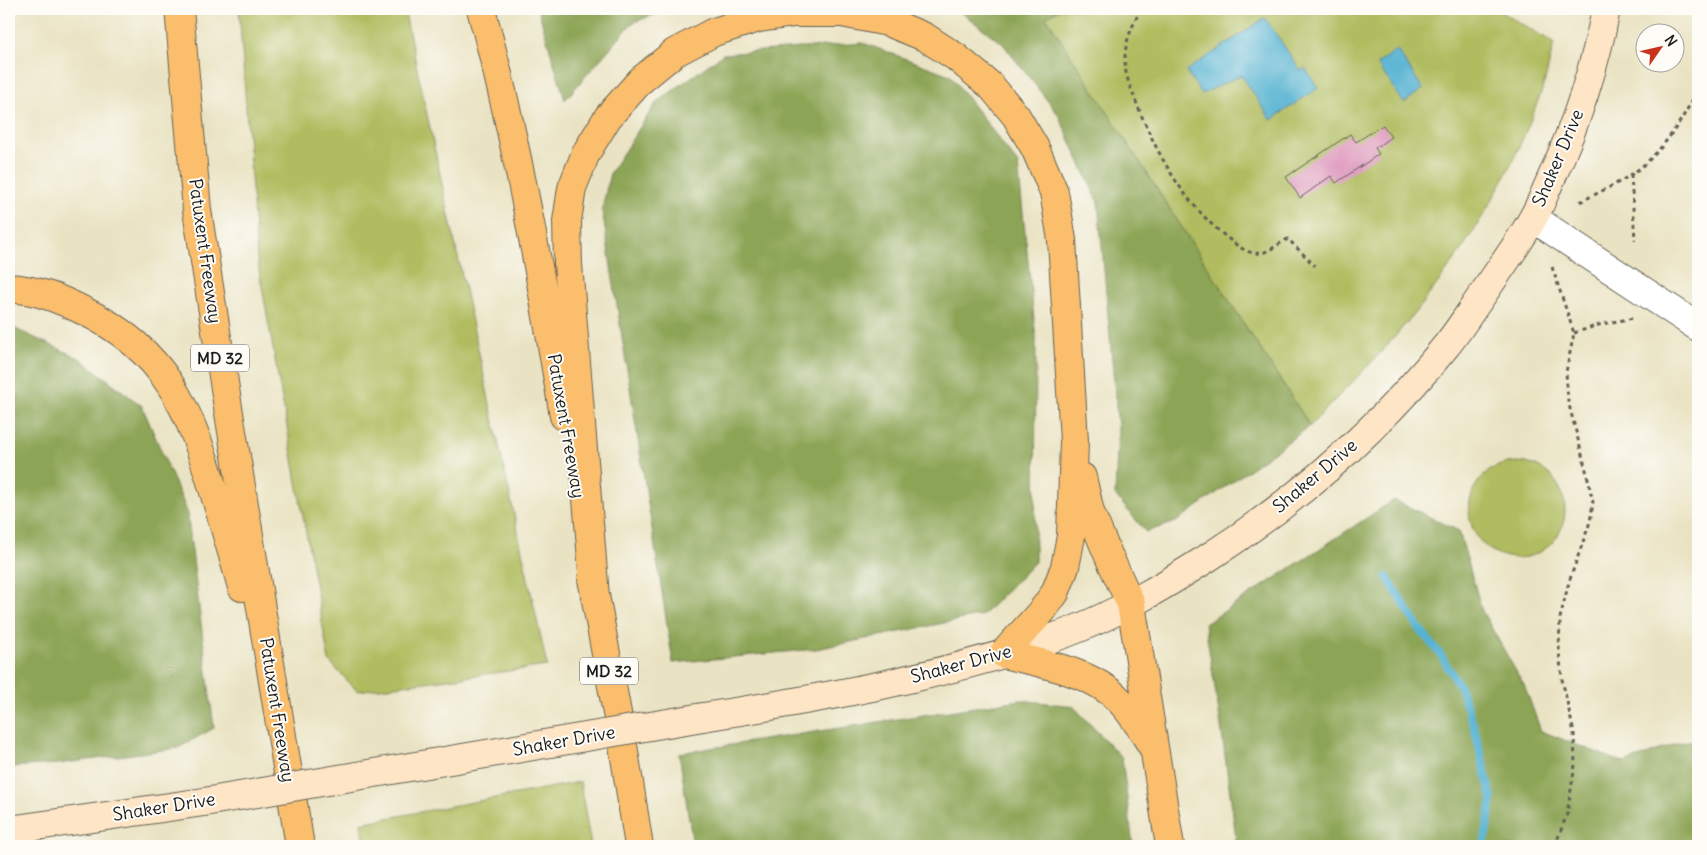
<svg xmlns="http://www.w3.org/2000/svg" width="1707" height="855" font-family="Delius,sans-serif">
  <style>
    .green { fill: #b0bc5e; stroke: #666c3d }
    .forest { fill: #8ca455; stroke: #546038 }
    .water { fill: #54b2d2; stroke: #386777 }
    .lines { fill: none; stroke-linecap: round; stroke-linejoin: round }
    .stream { stroke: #54b2d2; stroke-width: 8 }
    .building { fill: #de97bd }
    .street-casing { stroke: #646256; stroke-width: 30 }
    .secondary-casing { stroke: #646256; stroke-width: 30 }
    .highway-casing { stroke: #646256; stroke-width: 30 }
    .path { stroke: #646256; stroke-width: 3; stroke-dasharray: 4 4; stroke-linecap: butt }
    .street { stroke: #fff; stroke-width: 28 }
    .secondary { stroke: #fde5c5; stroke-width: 28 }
    .highway { stroke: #fabe6d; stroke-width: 28 }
    .secondary-bridge-casing { stroke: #646256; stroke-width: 30; stroke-linecap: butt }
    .secondary-bridge { stroke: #fde5c5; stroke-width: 28 }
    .labels { text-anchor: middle; stroke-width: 4; stroke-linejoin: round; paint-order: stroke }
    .shield { fill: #fdfcf7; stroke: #605f5e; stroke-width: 1 }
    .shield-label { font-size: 16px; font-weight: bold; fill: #1c1c1c }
    .street-label { font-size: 18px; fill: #1c1c1c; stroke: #fdfcf7 }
  </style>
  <rect width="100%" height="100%" fill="#fdfcf7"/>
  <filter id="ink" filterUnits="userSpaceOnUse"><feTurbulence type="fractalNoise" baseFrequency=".02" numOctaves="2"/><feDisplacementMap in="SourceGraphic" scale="10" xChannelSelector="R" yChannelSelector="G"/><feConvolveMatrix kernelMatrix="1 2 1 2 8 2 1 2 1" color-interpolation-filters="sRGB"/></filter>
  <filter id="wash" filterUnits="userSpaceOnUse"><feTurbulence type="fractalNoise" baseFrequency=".0096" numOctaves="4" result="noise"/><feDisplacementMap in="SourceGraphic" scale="20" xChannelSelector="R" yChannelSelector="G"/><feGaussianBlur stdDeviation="1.12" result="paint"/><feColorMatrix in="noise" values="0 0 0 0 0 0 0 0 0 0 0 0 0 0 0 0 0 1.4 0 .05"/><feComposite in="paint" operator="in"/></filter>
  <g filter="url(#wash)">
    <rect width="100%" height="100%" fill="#eae3c3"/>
    <!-- green -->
    <path class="green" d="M239 9H404L547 666 357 691 329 661 257 259Z
      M1059 9H1496L1554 43C1549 62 1546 81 1539 98 1506 191 1449 276 1384 349 1360 375 1334 400 1310 426L1046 17Z
      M1469 510a48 48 0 1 1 96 0a48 48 0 1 1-96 0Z
      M580 782 591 846H366L361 823Z"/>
    <!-- forest -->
    <path class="forest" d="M538 9H669L632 23 565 100Z
      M957 9H1059L1046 17 1310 426 1176 522 1146 532 1115 495 1118 428 1098 202 1058 114 1003 44Z
      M863 43 950 75 1018 164 1036 339 1035 562 983 615 816 649 673 663 602 209 610 173 656 103 723 54Z
      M9 326 79 358 142 406 187 511 214 728 178 748 58 764 9 767Z
      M1394 500 1459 531 1482 611 1525 687 1541 731 1624 763 1679 743 1698 739V846H1237L1221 726 1205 624Z
      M1020 700 1073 706 1122 758 1133 846H693L679 753Z"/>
    <!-- water -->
    <path class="water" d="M1265 18 1301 71 1305 68 1318 88 1271 120 1241 75 1202 94 1186 71Z
      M1397 50 1423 89 1404 103 1377 64Z"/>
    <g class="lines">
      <!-- stream -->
      <path class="stream" d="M1387 577 1418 627 1440 654 1460 687 1474 727 1492 799 1484 846"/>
    </g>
    <g id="blocks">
      <!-- building -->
      <path class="building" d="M1383 125 1391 137 1375 148 1379 154 1336 183 1331 176 1300 198 1286 177 1350 134 1356 142Z"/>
    </g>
  </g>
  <g filter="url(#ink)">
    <use href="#blocks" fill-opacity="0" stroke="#646256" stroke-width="1"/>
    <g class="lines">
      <defs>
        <path id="street" d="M1533 218 1698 327"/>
        <path id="secondary" d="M703 717C825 698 948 676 1064 634 1115 615 1162 587 1206 559 1297 501 1378 430 1446 346 1460 329 1472 309 1485 291 1501 267 1519 243 1533 218 1540 206 1545 192 1551 179 1576 124 1595 68 1606 9
          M9 830 204 802"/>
        <path id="highway" d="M179 9 197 210 226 395 300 846
          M481 9C518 143 541 279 564 416
          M9 288C38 290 58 298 84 311 166 350 190 410 214 492 224 524 233 556 242 587
          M1082 477 1090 512 1110 559 1131 604 1170 846
          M592 579 623 745 639 846
          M595 597 568 264 567 221 572 188 586 153 608 117 641 80 674 53 714 32 759 18 794 13H842L888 22 925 37 956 57 991 86 1016 116 1035 148 1054 192 1062 240 1074 441 1071 536 1065 567 1055 593 1042 611 1003 654C1039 663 1091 671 1118 699 1133 713 1143 732 1154 749"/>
      </defs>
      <!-- street casing -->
      <use href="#street" class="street-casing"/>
      <!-- secondary casing -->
      <use href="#secondary" class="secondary-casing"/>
      <!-- highway casing -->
      <use href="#highway" class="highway-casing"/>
      <!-- path -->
      <path class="path" d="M1141 9C1132 26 1124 43 1125 63 1125 77 1133 93 1138 107 1159 158 1185 205 1230 240 1239 247 1249 255 1261 253 1267 253 1281 242 1288 239L1315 266
        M1631 175 1635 240
        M1580 202C1597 193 1616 185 1632 174 1662 153 1682 121 1698 89
        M1552 267 1574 333 1566 372 1568 401 1587 474 1593 503 1590 522 1569 582 1560 618 1559 651 1562 679 1574 733 1575 765 1567 814 1555 846
        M1574 333 1602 324 1634 318"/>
      <!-- street -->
      <use href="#street" class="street"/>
      <!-- secondary -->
      <use href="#secondary" class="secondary"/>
      <!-- highway -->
      <use href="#highway" class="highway"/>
      <defs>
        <path id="secondary-bridge" d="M204 802 703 717"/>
      </defs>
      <!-- secondary-bridge casing -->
      <use href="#secondary-bridge" class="secondary-bridge-casing"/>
      <!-- secondary-bridge -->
      <use href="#secondary-bridge" class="secondary-bridge"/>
    </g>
  </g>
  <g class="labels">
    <!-- shield labels -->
    <g class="shield">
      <rect x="191" y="344.5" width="58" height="27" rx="4"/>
      <rect x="580" y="657.5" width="58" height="27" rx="4"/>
    </g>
    <g class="shield-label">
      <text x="220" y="364">MD 32</text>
      <text x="609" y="677">MD 32</text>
    </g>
    <!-- street labels -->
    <g class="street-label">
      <text transform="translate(1558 158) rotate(-67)" y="6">Shaker Drive</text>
      <text transform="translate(205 251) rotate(82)" y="6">Patuxent Freeway</text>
      <text transform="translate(566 426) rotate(80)" y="6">Patuxent Freeway</text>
      <text transform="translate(1315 476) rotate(-40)" y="6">Shaker Drive</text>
      <text transform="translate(961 664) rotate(-15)" y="6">Shaker Drive</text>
      <text transform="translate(277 710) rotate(81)" y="6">Patuxent Freeway</text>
      <text transform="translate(564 741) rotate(-10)" y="6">Shaker Drive</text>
      <text transform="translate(164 807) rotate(-9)" y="6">Shaker Drive</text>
    </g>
  </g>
  <!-- margin -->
  <rect width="1707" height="855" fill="none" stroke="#fdfcf7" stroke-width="30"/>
  <!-- north arrow -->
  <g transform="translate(1660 48) rotate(56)"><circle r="24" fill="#fdfcf7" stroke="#a3a29f"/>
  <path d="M0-4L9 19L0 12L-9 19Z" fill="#c8321e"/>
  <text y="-8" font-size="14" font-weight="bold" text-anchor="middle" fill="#1c1c1c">N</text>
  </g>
</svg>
